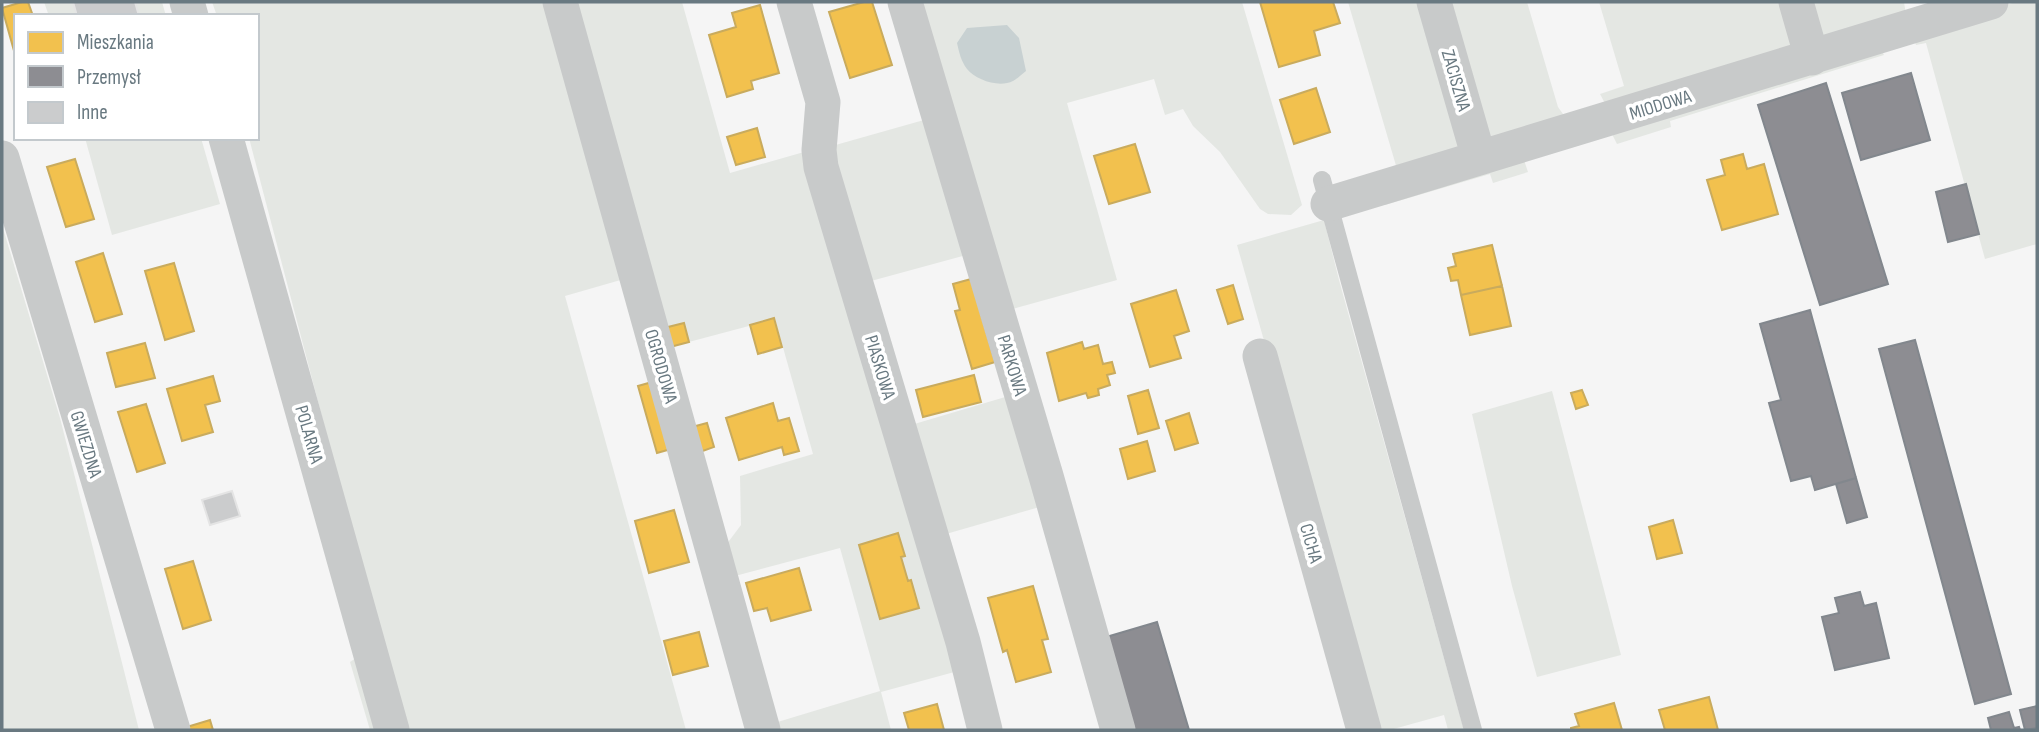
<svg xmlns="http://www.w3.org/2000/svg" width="2039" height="732" font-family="'Sofia Sans Condensed',sans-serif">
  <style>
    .green { fill: #e4e7e3 }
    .water { fill: #c8d1d2 }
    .homes { fill: #f2c14e; stroke: #c9ab5d; stroke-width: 2 }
    .industry { fill: #8d8d92; stroke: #82878d; stroke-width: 2 }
    .building { fill: #cbcccd; stroke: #e4e4e4; stroke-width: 2 }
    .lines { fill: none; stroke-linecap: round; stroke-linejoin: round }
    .lane { stroke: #c8caca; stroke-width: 18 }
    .street { stroke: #c8caca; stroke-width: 35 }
    .labels { text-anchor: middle; stroke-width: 7; stroke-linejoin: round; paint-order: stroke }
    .street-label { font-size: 19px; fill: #697981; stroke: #fff }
  </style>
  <rect width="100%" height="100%" fill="#f5f5f5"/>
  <!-- green -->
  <path class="green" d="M44 2H162L166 16H49Z
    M212 2H682L730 173 804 152 958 671 881 692 891 730H772L771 724 880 691 840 548 735 576 726 545 741 525 740 476 813 454 775 319 670 347 631 277 565 296 686 730H404L249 138H257V16H217Z
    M919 2H1242L1302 205 1291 215 1268 214 1260 209 1220 152 1193 126 1183 109 1165 115 1154 79 1067 103 1117 280 1009 310Z
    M1348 2H1422L1463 149 1397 169Z
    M1450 2H1527L1558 107 1568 121 1491 145Z
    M1599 2H1783L1795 50 1608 109 1600 94 1624 86Z
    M1805 2H1904L1907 21 1823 38Z
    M2015 2H2037V244L1985 259 1926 43 1916 45 1913 36Z
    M1879 45 1884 55 1670 121 1671 127 1617 144 1612 134Z
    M931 118 970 254 871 281 832 146Z
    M85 138H201L220 204 112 235Z
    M1523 157 1528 172 1493 183 1490 174 1385 205V201Z
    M1324 220 1339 280 1464 730H1448L1444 715 1390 730H1374L1237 245Z
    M2 225 60 418 139 730H2Z
    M1552 391 1621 655 1537 677 1512 586 1472 414Z
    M1012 395 1043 506 946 534 911 425Z
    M356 658 382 730H370L350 662Z"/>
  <!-- water -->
  <path class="water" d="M1007 25 1019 38 1026 71C1022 74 1017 79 1013 81 999 88 976 80 967 69 961 61 959 52 957 43L967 28Z"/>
  <!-- homes -->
  <path class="homes" d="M22 2H28L33 16H16V58L2 8Z
    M864 2H872L892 65 850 78 829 12Z
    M1260 2H1333L1340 23 1314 31 1320 55 1279 67Z
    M760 5 779 73 751 81 753 89 727 97 709 35 736 27 732 13Z
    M1316 88 1330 132 1294 144 1280 100Z
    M757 128 765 157 736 165 727 137Z
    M1135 144 1150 192 1109 204 1094 156Z
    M1743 154 1747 169 1764 164 1778 214 1722 230 1707 180 1725 175 1721 160Z
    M75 159 94 219 66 227 47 167Z
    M1492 245 1502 286 1461 295 1458 280 1451 281 1448 268 1456 266 1453 254Z
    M103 253 122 314 95 322 76 262Z
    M174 263 194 331 165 340 145 271Z
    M971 279 995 362 972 369 955 311 960 310 953 284Z
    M1233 285 1243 319 1228 324 1217 290Z
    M1502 286 1511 326 1470 335 1461 295Z
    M1176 290 1189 331 1174 336 1181 358 1150 367 1131 304Z
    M774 318 782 347 758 354 750 325Z
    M684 323 689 342 670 347 664 328Z
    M1082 342 1084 349 1098 345 1103 364 1112 362 1115 373 1107 375 1110 385 1098 389 1099 395 1088 398 1086 393 1059 401 1047 353Z
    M145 343 155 378 116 387 107 353Z
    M974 375 981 402 923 417 916 390Z
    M213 376 220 401 205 405 213 432 182 441 167 389Z
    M659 380 678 447 657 453 638 386Z
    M1148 390 1159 428 1138 434 1128 396Z
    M1582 390 1588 405 1576 409 1571 393Z
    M773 403 778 421 789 418 799 451 784 455 782 447 739 460 726 418Z
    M146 404 165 463 137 472 118 412Z
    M1189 413 1198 443 1175 450 1166 421Z
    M707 423 714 447 700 452 692 427Z
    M1147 441 1155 471 1128 479 1120 449Z
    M674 510 689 562 649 573 635 521Z
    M1673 520 1682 553 1657 559 1649 527Z
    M898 533 905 556 901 557 908 581 911 580 919 608 880 619 859 545Z
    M193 561 211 620 183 629 165 569Z
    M799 568 811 610 771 621 767 608 754 611 746 583Z
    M1033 586 1048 639 1042 640 1051 672 1016 682 1007 650 1003 652 988 598Z
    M699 632 708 666 673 675 664 641Z
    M1709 697 1718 730H1665L1659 710Z
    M1614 703 1622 730H1571V728L1579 726 1575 714Z
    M937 704 944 730H909L904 713Z
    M210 720 213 730H188L187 727Z"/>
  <!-- industry -->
  <path class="industry" d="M1911 73 1930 140 1861 160 1842 93Z
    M1826 83 1888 284 1820 305 1758 105Z
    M1966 184 1979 234 1948 242 1936 192Z
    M1810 310 1856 478 1815 490 1811 476 1791 481 1769 403 1781 400 1760 324Z
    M1915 340 2011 694 1975 704 1879 349Z
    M1856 478 1867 517 1847 523 1836 484Z
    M1860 592 1864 606 1876 603 1889 658 1835 670 1822 617 1839 613 1835 598Z
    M1157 622 1189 730H1130L1103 638Z
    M2037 706V728L2025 730 2020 710Z
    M2009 712 2014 728 2019 727 2020 730H1991L1988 718Z"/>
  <!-- building -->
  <path class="building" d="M73 2H135L139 16H77Z
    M232 491 240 516 210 525 202 500Z"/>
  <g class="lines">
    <!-- lane -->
    <path class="lane" d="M1322 180 1473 730"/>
    <!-- street -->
    <path class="street" d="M187 2 191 16
      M560 2 763 730
      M794 2 823 102 819 150 821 167 963 642 985 730
      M905 2 1046 476 1118 730
      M1434 2 1479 158
      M1796 2 1812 58
      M226 138 392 730
      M2 158 173 730
      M1328 204 1991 2
      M1260 356 1364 730"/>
  </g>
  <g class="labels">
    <!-- street labels -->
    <g class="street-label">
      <text transform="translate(1457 80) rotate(74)" y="7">ZACISZNA</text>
      <text transform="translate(1660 104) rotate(-17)" y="7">MIODOWA</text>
      <text transform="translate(1013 365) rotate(73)" y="7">PARKOWA</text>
      <text transform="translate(662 366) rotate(74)" y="7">OGRODOWA</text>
      <text transform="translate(881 367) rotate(73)" y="7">PIASKOWA</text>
      <text transform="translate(310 434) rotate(74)" y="7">POLARNA</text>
      <text transform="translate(87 444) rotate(73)" y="7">GWIEZDNA</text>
      <text transform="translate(1312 543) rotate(74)" y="7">CICHA</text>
    </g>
  </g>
  <!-- border -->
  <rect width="2039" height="732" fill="none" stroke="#697981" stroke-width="7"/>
  <!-- legend -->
  <rect x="14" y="14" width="245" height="126" fill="#ffffff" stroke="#c3c9cd" stroke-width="2"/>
  <rect x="28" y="32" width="35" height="21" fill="#f2c14e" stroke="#c3c9cd" stroke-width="2"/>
  <text x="77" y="49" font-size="21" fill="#697981">Mieszkania</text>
  <rect x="28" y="66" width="35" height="21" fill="#8d8d92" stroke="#c3c9cd" stroke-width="2"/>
  <text x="77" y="84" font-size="21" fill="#697981">Przemysł</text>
  <rect x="28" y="102" width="35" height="21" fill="#cbcccd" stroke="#c3c9cd" stroke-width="2"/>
  <text x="77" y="119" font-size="21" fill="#697981">Inne</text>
</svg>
